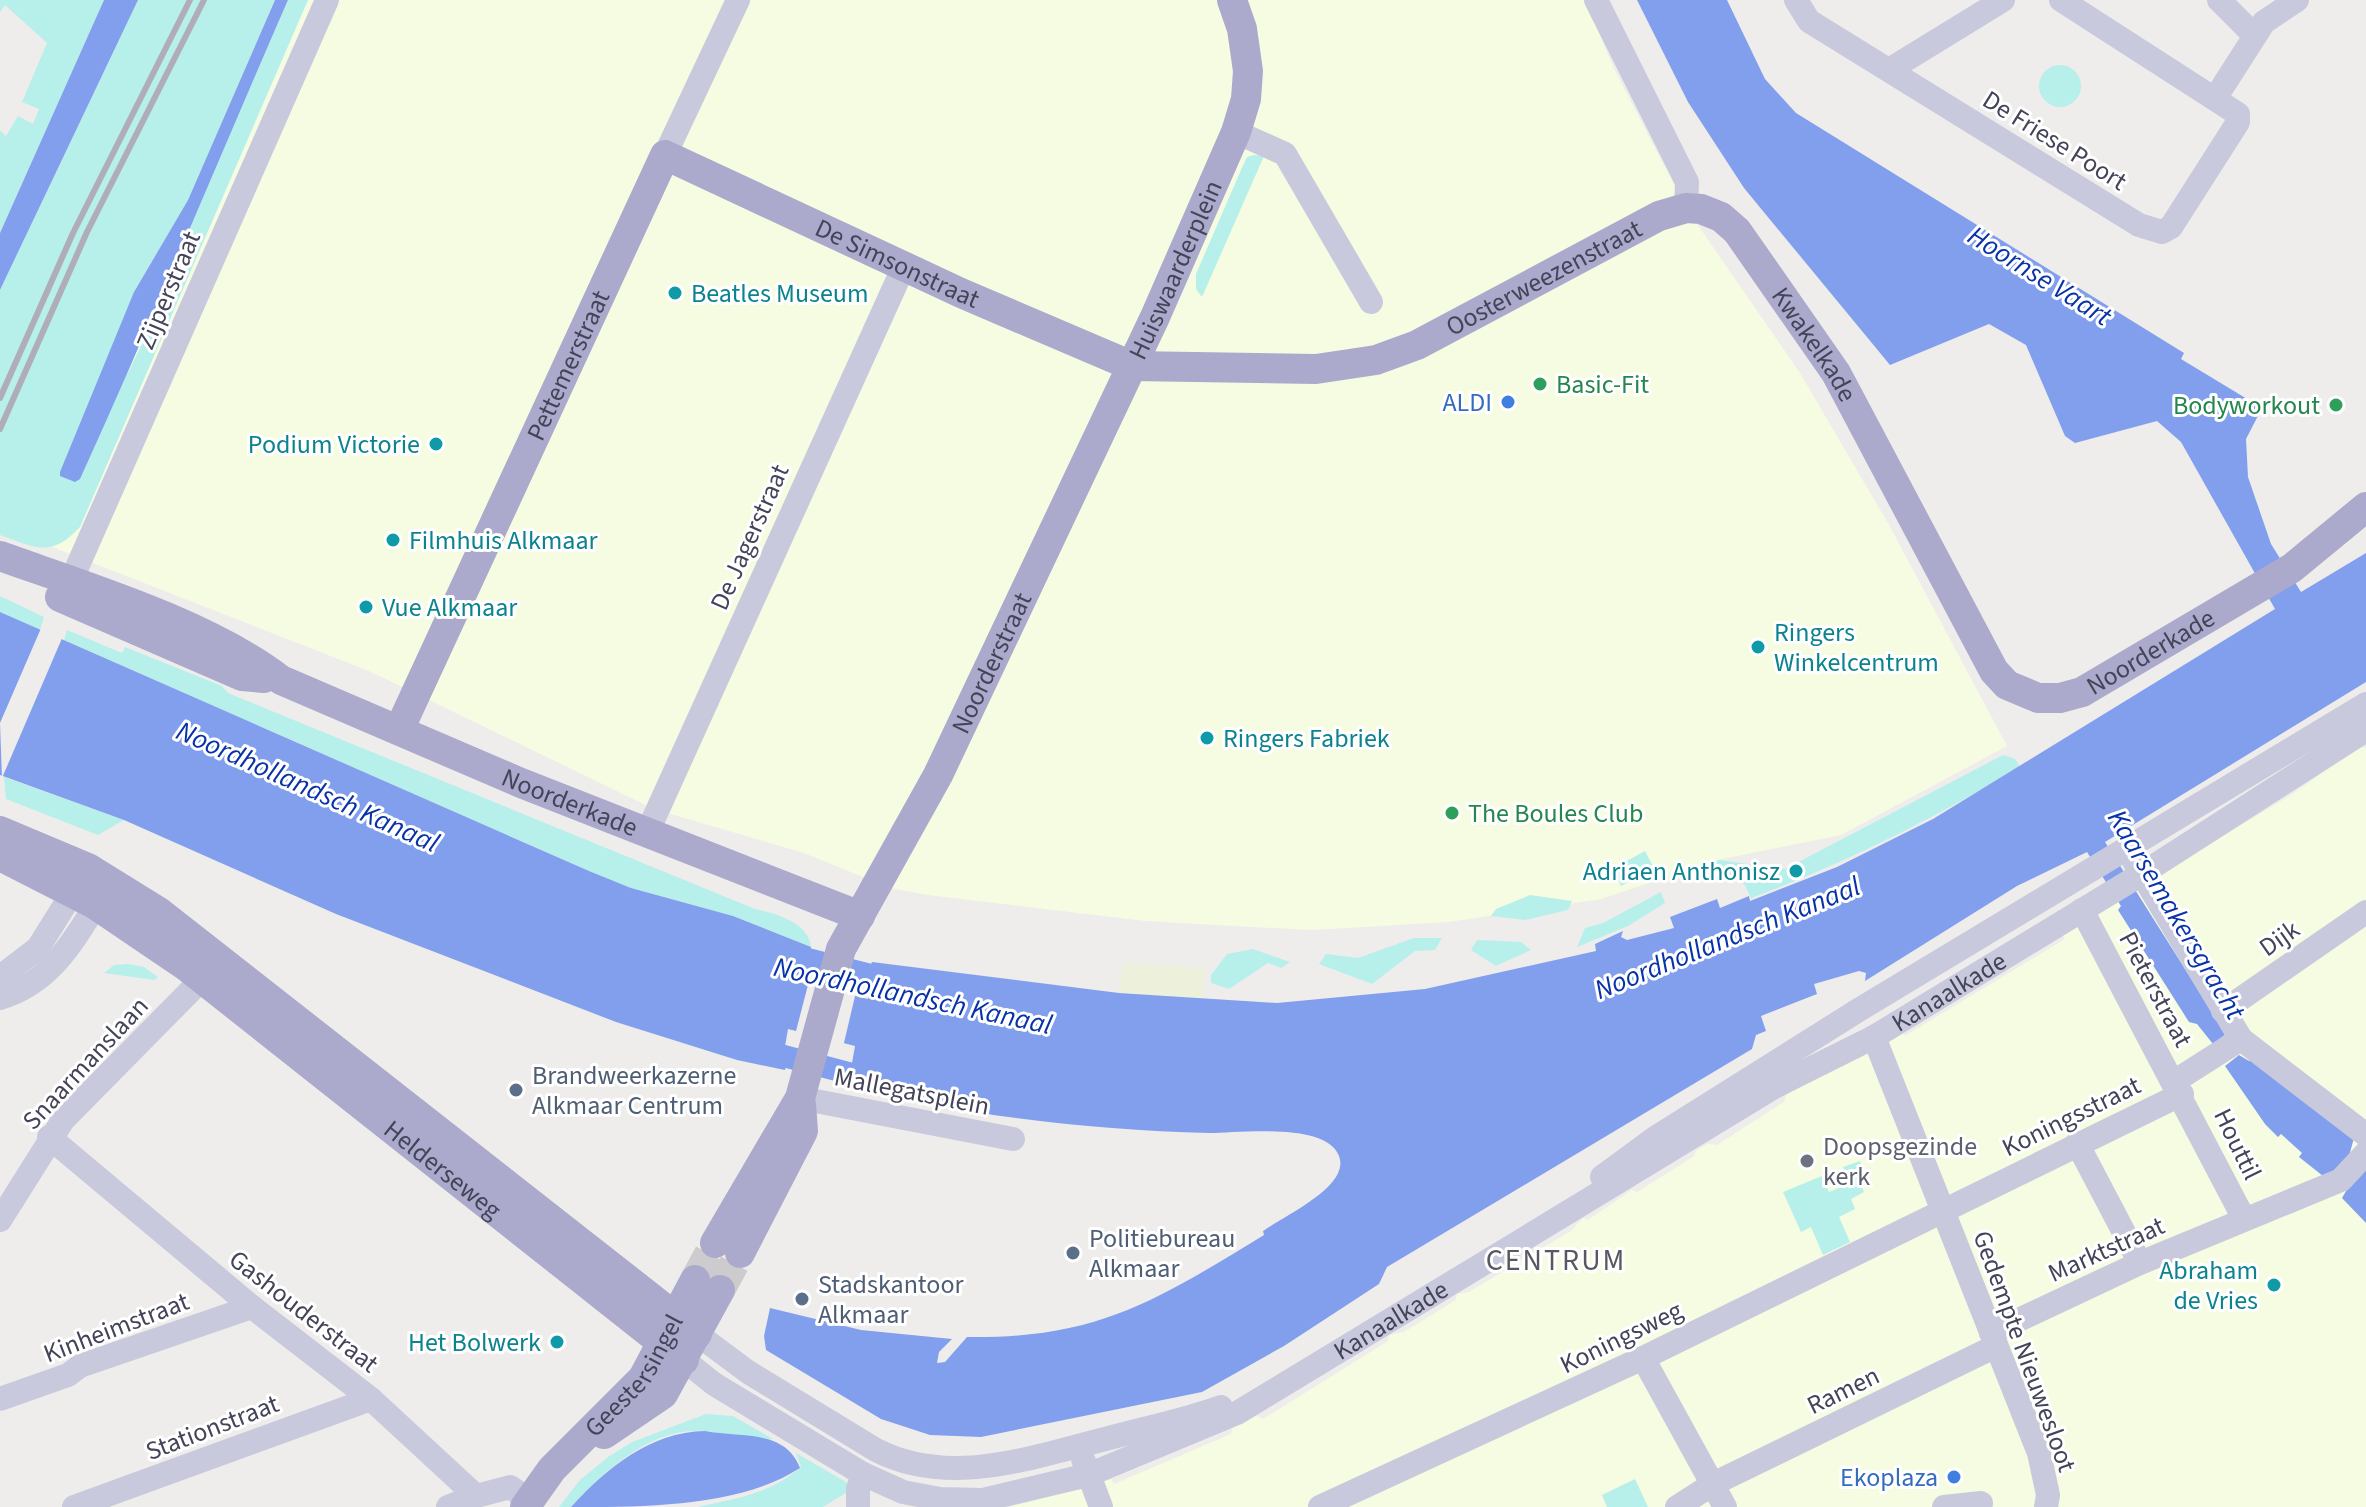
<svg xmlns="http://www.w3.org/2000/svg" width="2366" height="1507" font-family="'Source Sans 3',sans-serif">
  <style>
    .commercial { fill: #f6fce2 }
    .green { fill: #b7efea }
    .sand { fill: #edf1db }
    .water { fill: #829fee }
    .pier { fill: #efedeb }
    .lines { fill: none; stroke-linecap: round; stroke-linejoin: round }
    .canal { stroke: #829fee; stroke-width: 22 }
    .major-tunnel { stroke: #cdcbce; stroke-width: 30; stroke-dasharray: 30 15; stroke-linecap: butt }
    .minor { stroke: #c9c9dd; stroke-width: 24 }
    .major { stroke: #abaacc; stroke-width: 30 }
    .rail { stroke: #afadb7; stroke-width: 6 }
    .culture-dot { fill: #0f9aa8; stroke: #fff; stroke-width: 3 }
    .leisure-dot { fill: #2e9e5b; stroke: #fff; stroke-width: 3 }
    .shop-dot { fill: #3f7fe0; stroke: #fff; stroke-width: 3 }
    .service-dot { fill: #5c6f8a; stroke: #fff; stroke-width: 3 }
    .worship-dot { fill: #6b7280; stroke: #fff; stroke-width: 3 }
    .labels { text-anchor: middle; stroke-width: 6; stroke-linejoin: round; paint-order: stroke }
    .street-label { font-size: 26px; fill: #444459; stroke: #fff }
    .culture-label { font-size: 26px; fill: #0d838f; stroke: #fff; text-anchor: start }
    .leisure-label { font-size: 26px; fill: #27864d; stroke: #fff; text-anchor: start }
    .shop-label { font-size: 26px; fill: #366cbe; stroke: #fff; text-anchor: end }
    .service-label { font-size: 26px; fill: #4e5e75; stroke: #fff; text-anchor: start }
    .worship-label { font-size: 26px; fill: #5b616d; stroke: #fff; text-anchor: start }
    .water-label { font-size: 28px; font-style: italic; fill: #0832a8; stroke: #fff }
    .quarter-label { font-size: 30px; letter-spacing: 2px; fill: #595861; stroke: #fff }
  </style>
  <rect width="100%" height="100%" fill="#efedeb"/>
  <!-- commercial -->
  <path class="commercial" d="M260 0H1585L1614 69 1686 208 1800 373 1889 525 2007 746 1841 835 1717 860 1601 899 1449 922 1310 930 1146 921 928 895 890 888 804 853 654 809 369 671 19 534Z
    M2359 747 2366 748V1507H1009L1111 1479 1114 1484 1231 1434 1233 1426 1255 1415 1263 1419 1388 1341 1390 1335 1404 1332 1456 1300 1457 1294 1469 1292 1571 1231 1583 1218 1588 1220 1632 1190 1637 1192 1693 1157 1696 1151 1707 1144 1717 1145 1784 1102 1787 1092 1901 1031 1905 1036 2065 939 2062 933 2291 795Z"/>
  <!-- green -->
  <path class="green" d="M0 0H104L0 233V130L6 136 18 116 33 124 39 109 22 102 47 43 5 5 0 12Z
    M138 0H275L188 200 134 292 127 374 144 340 172 265 288 0H308L80 527C51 558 36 548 0 535V290Z
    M2039 86a21 21 0 1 1 42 0a21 21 0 1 1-42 0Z
    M1254 155 1264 156 1202 297 1196 289V274L1241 170 1247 157Z
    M0 596 44 617 40 630 0 612Z
    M67 630 122 653 125 647 222 686 228 693 755 909C776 913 809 923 811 947L733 916 631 888 589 871 64 640Z
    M2003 755 2015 759 2020 767C1933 819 1846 863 1751 898L1745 885 1733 877 1709 881 1707 878 1700 882 1697 878 1688 883 1685 878 1719 860 1785 869Z
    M4 777 124 820 98 835 6 799Z
    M1645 851 1654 868 1621 886 1612 869Z
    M1661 892 1665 903 1628 926 1577 947 1585 928 1603 923Z
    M1530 895 1572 901 1568 910 1525 920 1491 916 1496 909Z
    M1414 938H1442L1435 950 1415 951 1372 984 1319 964 1326 954 1358 958Z
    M1477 940 1521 942 1531 950 1496 966 1471 950Z
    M1253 949 1290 962 1281 968 1268 963 1229 989 1211 983V975L1227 954Z
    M128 964 144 967 158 977 154 980 104 973 114 965Z
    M1860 1161 1867 1179 1860 1182 1864 1192 1851 1199 1855 1209 1839 1217 1850 1242 1823 1255 1811 1227 1801 1232 1783 1192 1822 1176 1829 1192 1841 1187 1836 1178 1844 1171 1843 1167Z
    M706 1414 733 1416 773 1439C750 1442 728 1433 704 1431 651 1427 604 1471 571 1507H559L580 1480 608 1457 632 1442Z
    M796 1453 851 1485 849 1491 823 1507H698C736 1498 771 1494 801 1467Z
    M1635 1479 1648 1507H1607L1602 1495Z"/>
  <!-- sand -->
  <path class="sand" d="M1123 963 1205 968 1203 998 1119 993Z"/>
  <!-- water -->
  <path class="water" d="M104 0H138L0 290V233Z
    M275 0H288C218 160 152 321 80 479L75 482 60 476V472L134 292 188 200Z
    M1637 0H1727L1765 79 1796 113 2184 353 2181 359 2262 408 2246 439 2248 477 2271 544 2301 592 2366 553V682L2105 842 2226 1034 2213 1044 2197 1024 2189 1022 2118 910 2121 906 2087 852 2017 886 1865 981 1866 973 1859 971 1814 984 1817 994 1761 1016 1766 1031 1756 1035 1752 1049 1387 1267 1379 1284 1284 1346 1202 1392 981 1437 930 1435 881 1419 766 1350 764 1336 770 1308 861 1330 952 1339 939 1352 937 1363 945 1362 967 1337C1098 1339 1157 1300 1264 1235L1263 1231C1284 1216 1351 1186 1339 1156 1326 1122 1240 1133 1209 1133 1084 1130 959 1115 838 1083L843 1062 852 1063 855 1046 788 1029 784 1052 789 1053 785 1070 737 1060 616 1022 336 914 124 820 0 775V612L589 871 631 888 733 916 811 947 809 969 802 967 798 982 868 999 871 985 863 982 872 962 1119 993 1277 1003 1425 989 1596 951 1595 944 1623 931 1621 937 1627 940 1674 928 1670 917 1717 899 1720 908 1749 896 1750 901 1837 867 1933 819 2275 609 2181 442 2157 421 2075 443 2065 436 2026 345 1989 324 1890 365 1744 188 1688 102Z
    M2239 1055 2249 1061 2253 1059 2354 1138 2349 1156 2366 1169V1223L2342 1198 2349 1186 2323 1176 2299 1157 2302 1153 2281 1134 2278 1137 2265 1124 2225 1066Z
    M705 1431C742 1438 785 1429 800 1468 740 1507 646 1507 571 1507 607 1468 650 1432 705 1431Z"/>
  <!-- pier -->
  <path class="pier" d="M42 626 63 636 2 778 0 723Z
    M809 981 856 992 843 1047 795 1035Z"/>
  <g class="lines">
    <!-- canal -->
    <path class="canal" d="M780 952 894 981
      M761 1050 867 1078"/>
    <!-- major-tunnel -->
    <path class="major-tunnel" d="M695 1280 715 1243
      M720 1290 740 1253"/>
    <!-- minor -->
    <g class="minor">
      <path d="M1596 0 1687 182 1686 208"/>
      <path d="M1796 0 1809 21 2139 225 2162 232 2171 227 2238 122V114L2061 0"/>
      <path d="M2219 0 2254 35"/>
      <path d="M1889 70 2003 0"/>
      <path d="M2216 97 2264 22 2297 0"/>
      <path d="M1236 132 1285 154 1371 302"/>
      <path d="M665 155 738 0"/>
      <path d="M64 597 327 0"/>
      <path d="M648 831 904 266"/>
      <path d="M2134 861 2241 1039 2366 1135"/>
      <path d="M2082 910 2244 1219"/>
      <path d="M0 977 38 948 81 879"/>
      <path d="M0 998C54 982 76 936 104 892"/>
      <path d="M2223 1011 2366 912"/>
      <path d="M1874 1037 2039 1453 2048 1495 2046 1507"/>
      <path d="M2175 1081 2241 1039"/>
      <path d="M800 1098 1013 1139"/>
      <path d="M49 1137 252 1307 371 1399 476 1496 510 1487 529 1500"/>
      <path d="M2077 1143 2140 1263"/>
      <path d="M1602 1177 1655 1138 1857 1011 2366 704"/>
      <path d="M0 1220 63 1120 214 967"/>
      <path d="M1991 1333 2140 1263 2341 1180 2366 1153"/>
      <path d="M697 1334 748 1372 876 1450C950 1488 1033 1457 1109 1438 1146 1428 1185 1420 1221 1407"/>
      <path d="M1643 1358 1725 1507"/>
      <path id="s1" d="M684 1360 714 1384 863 1474 903 1492 940 1499 983 1500 1088 1475 1237 1413 1776 1086 1874 1037 2140 875 2366 730"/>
      <path d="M0 1399 68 1375 80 1366 252 1307"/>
      <path d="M1083 1459 1101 1507"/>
      <path d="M74 1507 371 1399"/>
      <path d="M448 1507 476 1496"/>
      <path d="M858 1507V1489L863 1474"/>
      <path d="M1320 1507 1643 1358 2182 1094"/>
      <path d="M1677 1507 1713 1484 1996 1346"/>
      <path d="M1944 1507 1981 1503"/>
    </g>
    <!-- major -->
    <g class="major">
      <path id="s2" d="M0 556C87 587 209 624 281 680L521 783 860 916"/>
      <path d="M60 597 242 676 264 678"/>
      <path id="s3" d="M399 730 665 155 961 293 1132 366 1316 369 1376 360 1417 345 1659 216 1686 208 1701 209 1721 217 1737 231 1836 373 1994 671 2007 685 2038 698H2060L2082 692 2292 568 2366 507"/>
      <path d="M0 831 88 868 159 912 697 1334"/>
      <path id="s4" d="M0 856 96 905 186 966 684 1360"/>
      <path id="s5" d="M715 1243 800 1098 841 949 938 775 1155 317 1236 132 1246 99 1248 71 1242 29 1232 0"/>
      <path d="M740 1253 803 1131 801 1104"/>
      <path d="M604 1434 663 1394 720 1290"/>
      <path id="s6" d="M525 1507 552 1469 643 1378 695 1280"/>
    </g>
    <!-- rail -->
    <path class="rail" d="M0 398 73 233 190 0
      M0 429 87 232 204 0"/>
  </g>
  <!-- markers -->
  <g class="culture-dot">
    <circle cx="675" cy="293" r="8"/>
    <circle cx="436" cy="444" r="8"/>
    <circle cx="393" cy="540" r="8"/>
    <circle cx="366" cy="607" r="8"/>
    <circle cx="1758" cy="647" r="8"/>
    <circle cx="1207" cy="738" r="8"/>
    <circle cx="1796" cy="871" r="8"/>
    <circle cx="2274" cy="1285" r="8"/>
    <circle cx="557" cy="1342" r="8"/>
  </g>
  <g class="leisure-dot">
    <circle cx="1540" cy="384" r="8"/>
    <circle cx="2336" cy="405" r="8"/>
    <circle cx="1452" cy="813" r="8"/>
  </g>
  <g class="shop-dot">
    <circle cx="1508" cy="402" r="8"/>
    <circle cx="1954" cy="1477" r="8"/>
  </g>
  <g class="service-dot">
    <circle cx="516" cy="1090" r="8"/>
    <circle cx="1073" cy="1253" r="8"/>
    <circle cx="802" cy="1299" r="8"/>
  </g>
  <circle class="worship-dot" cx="1807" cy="1161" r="8"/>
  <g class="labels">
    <!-- street labels -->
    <g class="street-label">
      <text transform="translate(2055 140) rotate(32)" y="9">De Friese Poort</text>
      <text dy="9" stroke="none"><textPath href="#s3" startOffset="890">De Simsonstraat</textPath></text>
      <text dy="9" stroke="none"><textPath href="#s5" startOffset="1080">Huiswaarderplein</textPath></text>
      <text dy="9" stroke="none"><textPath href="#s3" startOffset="1578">Oosterweezenstraat</textPath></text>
      <text transform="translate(168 290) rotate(-67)" y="9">Zijperstraat</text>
      <text dy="9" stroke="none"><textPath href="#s3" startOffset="1932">Kwakelkade</textPath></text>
      <text dy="9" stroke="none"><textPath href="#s3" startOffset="402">Pettemerstraat</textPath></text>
      <text transform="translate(749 537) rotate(-66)" y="9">De Jagerstraat</text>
      <text dy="9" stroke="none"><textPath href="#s3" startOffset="2482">Noorderkade</textPath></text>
      <text dy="9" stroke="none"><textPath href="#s5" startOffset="646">Noorderstraat</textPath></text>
      <text dy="9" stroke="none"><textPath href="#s2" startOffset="622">Noorderkade</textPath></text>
      <text transform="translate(2279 938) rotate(-35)" y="9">Dijk</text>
      <text transform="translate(2156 989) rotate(62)" y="9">Pieterstraat</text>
      <text dy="9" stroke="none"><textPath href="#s1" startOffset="1434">Kanaalkade</textPath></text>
      <text transform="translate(85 1063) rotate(-47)" y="9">Snaarmanslaan</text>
      <text transform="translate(912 1091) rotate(11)" y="9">Mallegatsplein</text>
      <text transform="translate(2071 1116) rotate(-26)" y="9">Koningsstraat</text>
      <text transform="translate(2238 1144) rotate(64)" y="9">Houttil</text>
      <text dy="9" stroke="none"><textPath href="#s4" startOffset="544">Helderseweg</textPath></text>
      <text transform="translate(2106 1249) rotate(-24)" y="9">Marktstraat</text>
      <text transform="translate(304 1311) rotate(38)" y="9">Gashouderstraat</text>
      <text dy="9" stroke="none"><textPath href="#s1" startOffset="786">Kanaalkade</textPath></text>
      <text transform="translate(116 1327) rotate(-21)" y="9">Kinheimstraat</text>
      <text transform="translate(1621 1337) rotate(-26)" y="9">Koningsweg</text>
      <text transform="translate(2025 1351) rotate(70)" y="9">Gedempte Nieuwesloot</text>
      <text dy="9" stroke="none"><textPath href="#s6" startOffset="172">Geestersingel</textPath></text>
      <text transform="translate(1843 1390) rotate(-26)" y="9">Ramen</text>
      <text transform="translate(212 1427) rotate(-21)" y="9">Stationstraat</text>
    </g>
    <!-- culture labels -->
    <g class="culture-label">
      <text x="691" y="302">Beatles Museum</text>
      <text x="420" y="453" text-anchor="end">Podium Victorie</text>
      <text x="409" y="549">Filmhuis Alkmaar</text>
      <text x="382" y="616">Vue Alkmaar</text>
      <text x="1774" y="641">Ringers<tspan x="1774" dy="30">Winkelcentrum</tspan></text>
      <text x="1223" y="747">Ringers Fabriek</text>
      <text x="1780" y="880" text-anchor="end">Adriaen Anthonisz</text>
      <text x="2258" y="1279" text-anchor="end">Abraham<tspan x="2258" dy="30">de Vries</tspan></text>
      <text x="541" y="1351" text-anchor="end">Het Bolwerk</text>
    </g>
    <!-- leisure labels -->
    <g class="leisure-label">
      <text x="1556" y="393">Basic-Fit</text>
      <text x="2320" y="414" text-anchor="end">Bodyworkout</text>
      <text x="1468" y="822">The Boules Club</text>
    </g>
    <!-- shop labels -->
    <g class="shop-label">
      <text x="1492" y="411">ALDI</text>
      <text x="1938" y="1486">Ekoplaza</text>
    </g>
    <!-- service labels -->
    <g class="service-label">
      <text x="532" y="1084">Brandweerkazerne<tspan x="532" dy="30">Alkmaar Centrum</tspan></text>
      <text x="1089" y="1247">Politiebureau<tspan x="1089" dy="30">Alkmaar</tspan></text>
      <text x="818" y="1293">Stadskantoor<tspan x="818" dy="30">Alkmaar</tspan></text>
    </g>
    <!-- worship labels -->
    <g class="worship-label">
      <text x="1823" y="1155">Doopsgezinde<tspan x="1823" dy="30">kerk</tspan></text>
    </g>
    <!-- water labels -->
    <g class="water-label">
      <text transform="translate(2040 275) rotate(32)" y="10">Hoornse Vaart</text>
      <text transform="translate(308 786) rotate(24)" y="10">Noordhollandsch Kanaal</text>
      <text transform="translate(2177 914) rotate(59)" y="10">Kaarsemakersgracht</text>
      <text transform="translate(1727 937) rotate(-22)" y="10">Noordhollandsch Kanaal</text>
      <text transform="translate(913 995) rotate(12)" y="10">Noordhollandsch Kanaal</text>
    </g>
    <!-- quarter labels -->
    <g class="quarter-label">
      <text x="1556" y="1270">CENTRUM</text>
    </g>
  </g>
</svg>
